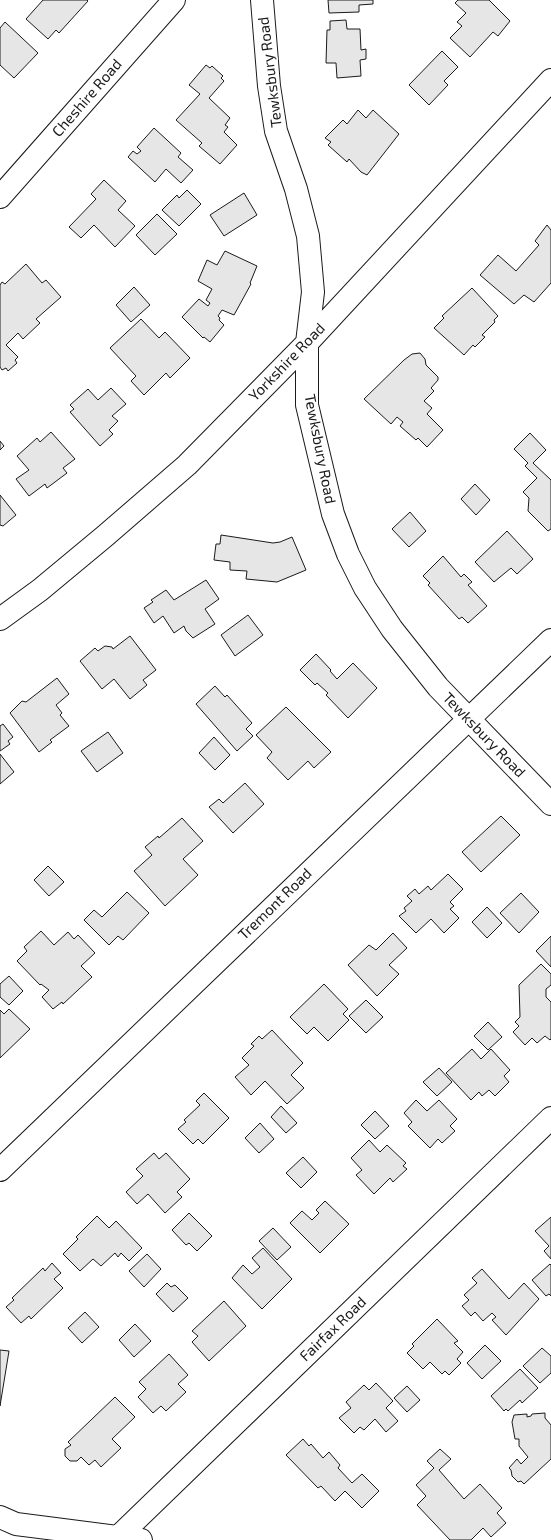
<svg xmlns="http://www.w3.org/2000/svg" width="551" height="1540" font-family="'Exo 2',sans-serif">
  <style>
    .building { fill: #e6e6e6; stroke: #1a1a1a }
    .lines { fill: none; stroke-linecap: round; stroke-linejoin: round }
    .minor-casing { stroke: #1a1a1a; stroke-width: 24 }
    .minor { stroke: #fff; stroke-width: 22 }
    .labels { text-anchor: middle; stroke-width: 3; stroke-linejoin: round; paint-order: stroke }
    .street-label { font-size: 15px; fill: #1a1a1a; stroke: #fff }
  </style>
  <rect width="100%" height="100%" fill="#fff"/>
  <!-- building -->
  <path class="building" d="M43 0H87L88 1 59 33 56 30 48 39 26 19Z
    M328 0H373V4L359 5V12L329 13Z
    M458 0H489L510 21 498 36 493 32 470 57 450 38 462 26 457 22 466 13 455 3Z
    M346 20 347 29H360L361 50 366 49V59L360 60 361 76 337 78 336 63H326L327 30H330V21Z
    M5 22 38 53 14 78 0 65V28Z
    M442 51 458 67 444 81 448 85 429 105 409 85Z
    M206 65 210 68 212 66 223 76 221 78 224 81 209 98 230 118 225 125 228 127 224 132 237 145 220 164 199 146 202 143 176 120 200 94 189 85Z
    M358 110 366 118 373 110 399 134 367 175 361 172 349 159 347 162 328 145 331 142 325 138 343 120 347 124Z
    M154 128 181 153 178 157 193 170 181 183 166 169 155 182 128 157 133 151 137 154 141 151 137 147Z
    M104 180 126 201 118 210 135 226 115 247 94 225 81 238 69 227 96 199 91 194Z
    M187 190 201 204 179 226 162 210 177 195 179 198Z
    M244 193 257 215 224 236 210 215Z
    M157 214 177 234 155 255 136 235Z
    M547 225 551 230V283L534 302 524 295 514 304 480 275 498 255 516 271 539 245 535 241Z
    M225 251 257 266 250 283 251 284 234 315 222 310 218 316 220 318 219 320 224 325 210 342 204 337 203 338 182 317 199 299 208 306 210 303 206 300 212 289 198 281 207 260 217 265Z
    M26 264 42 283 46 280 61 297 36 319 40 323 23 339 18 333 6 345 18 357 15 360 17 363 8 371 6 368 2 370 0 367V285L2 282 5 284Z
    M134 287 150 305 131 322 116 305Z
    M472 288 498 316 494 320 495 322 482 335 485 337 475 347 473 345 464 355 434 328 444 318 442 316Z
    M141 319 159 338 165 332 190 358 170 378 166 373 144 395 131 381 136 376 110 348Z
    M420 353 425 359 426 365 438 377V380L431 388 434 391 424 401 432 408 427 414 443 430 427 447 418 438 416 440 400 426 403 422 397 417 391 424 364 399 404 360 412 354Z
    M111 388 126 404 112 416 118 421 109 430 113 434 100 446 70 412 74 409 70 405 88 389 98 400Z
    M51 432 75 459 63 468 67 473 47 488 45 484 29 496 16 479 29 470 17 456 37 438 40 442Z
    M530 433 546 450 533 463 551 480V529L548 531 528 511 529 498 523 492 537 478 525 466 528 463 514 449Z
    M0 441 4 446 0 450Z
    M475 484 490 500 476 515 461 499Z
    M0 495 16 515 3 526 0 525Z
    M410 512 426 531 409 547 392 529Z
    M507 531 533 559 517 574 511 568 494 582 475 562Z
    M221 535 273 543 280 542 292 537 306 570 277 582 246 579 247 571 230 570V562L214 560 216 544H220Z
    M443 556 461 577 464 574 472 582 468 585 487 606 468 623 462 617 459 619 428 585 430 583 423 576Z
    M206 580 219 599 205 609 215 624 193 638 186 631 184 626 174 633 163 616 154 623 144 608 153 602 151 600 166 590 174 600Z
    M248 615 263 635 235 656 221 635Z
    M130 636 156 670 143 680 147 685 130 699 114 679 102 689 80 661 95 648 98 651 105 646 112 647 113 649Z
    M316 654 331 670 330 671 337 679 353 663 377 688 348 718 326 695 328 693 317 683 315 685 300 670Z
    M57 678 69 694 56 705 62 713 60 715 69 726 50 740 52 742 39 752 10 713 22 701 26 702Z
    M215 686 225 697 227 695 252 723 246 729 253 736 237 751 196 704Z
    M286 707 331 752 314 768 308 761 288 780 267 758 272 752 256 735Z
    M3 724 13 737 8 741 10 744 0 751V726Z
    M108 732 123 753 97 772 81 751Z
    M214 737 230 755 215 770 199 753Z
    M0 754 14 772 0 784Z
    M245 783 264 804 233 833 209 807 219 799 223 803Z
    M501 816 520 835 481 872 462 852Z
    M182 818 203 841 183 859 198 875 165 906 134 871 152 855 145 847 158 836 159 838Z
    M48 866 64 882 49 896 34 880Z
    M448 874 463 889 450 902 454 906 450 909 459 918 444 933 431 919 416 933 399 916 406 911 404 908 412 901 407 896 415 889 419 894 428 886 431 890Z
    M127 892 149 913 123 940 118 936 109 945 84 920 94 910 102 917Z
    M521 893 539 912 519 933 500 913Z
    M487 907 502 923 487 938 472 922Z
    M41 931 54 945 68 932 74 939 78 935 95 953 81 966 92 977 63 1004 62 1002 53 1009 42 997 49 990 41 984 40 985 17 961 27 951 24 947Z
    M393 933 407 948 389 965 399 974 377 996 348 965 369 945 376 950Z
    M551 936V967L536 951Z
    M541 964 551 974V985L546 989V997L551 1002V1039L550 1040 545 1036 537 1043 532 1038 525 1045 513 1032 519 1026 515 1022 520 1017 519 985Z
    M9 976 23 991 9 1005 0 997V984Z
    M324 984 348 1009 343 1014 349 1020 328 1041 314 1027 307 1034 290 1017Z
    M366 1000 383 1017 366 1033 349 1016Z
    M9 1009 30 1029 0 1058V1010L4 1014Z
    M488 1022 502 1037 488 1050 474 1036Z
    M272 1030 303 1063 291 1075 304 1088 287 1104 265 1081 251 1095 235 1077 249 1065 242 1058 254 1046 251 1044 259 1036 262 1039Z
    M472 1049 481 1059 491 1049 510 1070 504 1076 509 1082 495 1096 489 1090 482 1096 479 1092 471 1100 446 1073Z
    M439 1068 452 1082 437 1096 423 1082Z
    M204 1093 229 1118 203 1144 198 1139 193 1144 178 1129 186 1122 184 1120 200 1105 196 1101Z
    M416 1100 427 1111 439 1100 457 1119 450 1126 455 1131 442 1143 438 1139 430 1148 408 1126 412 1122 404 1113Z
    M281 1106 297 1123 286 1133 271 1117Z
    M375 1111 389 1126 375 1139 361 1125Z
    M260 1123 274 1139 259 1153 245 1138Z
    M369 1140 380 1152 387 1145 406 1163 403 1166 407 1169 393 1182 390 1178 374 1194 356 1175 362 1170 351 1158Z
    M154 1153 159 1159 166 1153 190 1179 177 1192 182 1197 165 1213 148 1194 137 1204 126 1192 143 1176 136 1169Z
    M303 1157 317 1172 301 1188 286 1173Z
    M325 1201 349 1224 320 1253 290 1223 302 1211 312 1220 319 1213 316 1210Z
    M189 1213 212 1236 197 1251 189 1243 186 1245 172 1230Z
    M97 1216 109 1228 116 1221 142 1248 129 1261 121 1253 118 1257 115 1253 101 1266 93 1259 80 1271 63 1254 78 1239 76 1237Z
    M551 1217V1259L544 1251 549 1246 535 1231Z
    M273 1228 291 1247 277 1260 259 1241Z
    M263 1248 292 1279 262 1309 232 1278 243 1265 252 1274 260 1267 252 1258Z
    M147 1254 161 1269 144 1287 129 1271Z
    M52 1263 61 1273 54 1279 63 1288 31 1319 29 1316 21 1323 6 1307 14 1300 12 1298 43 1268 45 1271Z
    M550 1264 551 1265V1296L549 1294 546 1296 532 1280Z
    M482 1269 509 1299 524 1283 539 1299 506 1335 492 1320 496 1317 492 1313 483 1321 475 1312 471 1316 462 1306 469 1300 464 1295 477 1283 472 1278Z
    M167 1283 171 1287 175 1285 188 1298 173 1312 156 1294Z
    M224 1301 246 1326 209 1361 192 1342 198 1336 192 1331Z
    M85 1312 99 1327 82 1343 68 1328Z
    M437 1319 458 1341 454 1343 463 1352 457 1359 461 1363 449 1375 445 1371 442 1374 430 1362 423 1369 407 1353 414 1346 412 1344Z
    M135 1324 151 1341 134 1357 119 1340Z
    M485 1345 501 1361 482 1379 467 1363Z
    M542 1348 551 1356V1373L540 1383 523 1366Z
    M0 1350 9 1351 0 1406Z
    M169 1354 188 1375 178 1384 186 1392 166 1411 161 1406 153 1413 138 1397 146 1389 139 1382Z
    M520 1369 538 1388 522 1403 520 1400 508 1411 506 1409 504 1411 491 1396Z
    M376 1383 393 1401 386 1408 398 1421 386 1432 375 1419 364 1430 360 1427 354 1433 339 1418 351 1408 346 1402 364 1385 369 1390Z
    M407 1386 420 1400 407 1412 394 1398Z
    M115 1397 135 1417 112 1439 121 1448 101 1467 95 1460 89 1465 81 1457 77 1461H70L65 1456V1449L71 1445 68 1442Z
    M545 1413V1418L551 1425V1459L524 1484 521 1481 518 1482 512 1476 511 1470 509 1468 517 1459 521 1464 528 1457 519 1446V1439H515L512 1422 514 1415 527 1414V1417L531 1416 532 1414Z
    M303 1439 309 1446 311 1444 323 1458 329 1452 340 1465 338 1468 352 1483 362 1474 379 1491 362 1508 345 1491 335 1501 321 1486 318 1488 286 1455Z
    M440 1449 451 1459 439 1470 464 1499 480 1484 502 1508 497 1513 506 1523 491 1537 483 1528 471 1540H450L417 1505 426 1496 416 1485 434 1468 427 1461Z"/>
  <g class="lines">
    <defs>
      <path id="minor" d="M262 0 269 86 276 131 296 189 308 236 313 292 307 343V405L333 514 348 554 365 588 392 629 438 687 551 804
        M0 197 174 0
        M0 619 40 590 105 536 187 465 307 343 551 80
        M0 1170 551 640
        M0 1517 16 1524 141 1540
        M115 1540 551 1118"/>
    </defs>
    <!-- minor casing -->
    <use href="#minor" class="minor-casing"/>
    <!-- minor -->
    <use href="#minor" class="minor"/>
  </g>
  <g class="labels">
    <!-- street labels -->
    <g class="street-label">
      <text transform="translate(270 72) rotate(-97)" y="5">Tewksbury Road</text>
      <text transform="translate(87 98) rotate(-49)" y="5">Cheshire Road</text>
      <text transform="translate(287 362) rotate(-46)" y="5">Yorkshire Road</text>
      <text transform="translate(320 449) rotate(79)" y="5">Tewksbury Road</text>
      <text transform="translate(484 735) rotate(46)" y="5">Tewksbury Road</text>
      <text transform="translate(275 904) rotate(-44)" y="5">Tremont Road</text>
      <text transform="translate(333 1329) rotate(-44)" y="5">Fairfax Road</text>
    </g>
  </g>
</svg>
